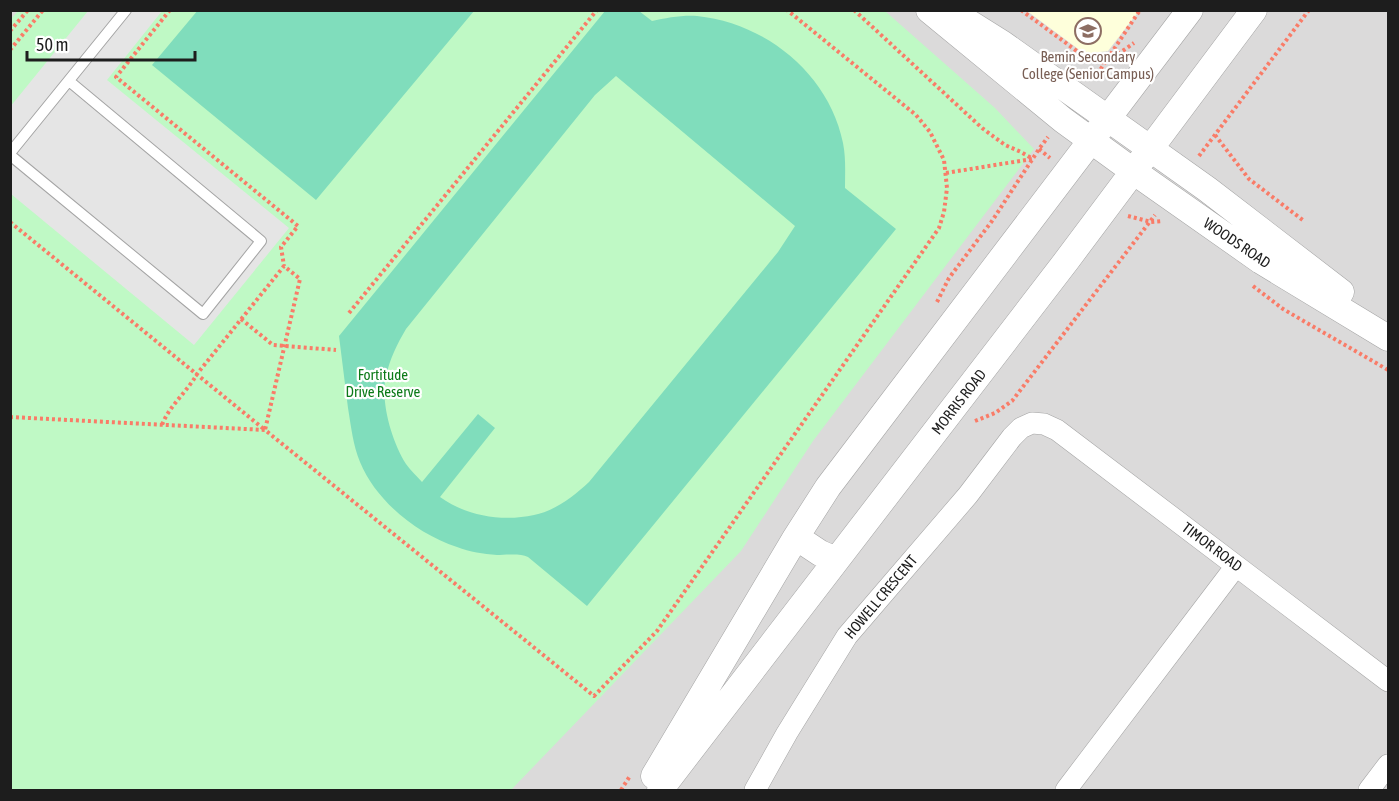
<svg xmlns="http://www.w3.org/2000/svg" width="1399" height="801" font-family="'Asap Condensed',sans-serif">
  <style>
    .residential { fill: #dbdada }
    .education { fill: #feffdb }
    .park { fill: #bff9c5 }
    .pitch { fill: #80ddbc; fill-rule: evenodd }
    .parking { fill: #e5e5e5 }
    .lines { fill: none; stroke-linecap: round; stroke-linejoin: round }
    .service-casing { stroke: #a4a4a4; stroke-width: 12 }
    .minor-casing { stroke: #a4a4a4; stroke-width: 22 }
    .tertiary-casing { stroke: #a4a4a4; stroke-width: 27 }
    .path { stroke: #f97c68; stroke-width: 4; stroke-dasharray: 3 3; stroke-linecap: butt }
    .service { stroke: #fff; stroke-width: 10 }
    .minor { stroke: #fff; stroke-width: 21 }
    .tertiary { stroke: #fff; stroke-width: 26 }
    .labels { text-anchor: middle; stroke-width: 4.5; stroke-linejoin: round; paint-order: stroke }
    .education-label { font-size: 15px; fill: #785e54; stroke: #fff }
    .street-label { font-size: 15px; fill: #1d1d1d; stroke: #fff }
    .park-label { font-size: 15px; fill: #0c7a18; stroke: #fff }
  </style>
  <rect width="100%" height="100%" fill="#eeebe2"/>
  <!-- residential -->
  <path class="residential" d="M11 11H1388V790H11Z"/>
  <!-- education -->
  <path class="education" d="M1027 11H1026H1139L1108 51 1085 54Z"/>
  <!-- park -->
  <path class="park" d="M18 11H885L995 108 1034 149 813 441 741 551 511 790H11L10 20Z"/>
  <!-- pitch -->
  <path class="pitch" d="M198 10H474V11L316 200 152 65Z
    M605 11H639L652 21C666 18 682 15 697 16 766 23 829 74 843 143 846 158 845 173 845 188L896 229 587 606 528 557C520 553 506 555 497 555 483 554 470 552 457 547 417 534 376 501 360 462 353 445 351 426 348 408 345 384 342 360 339 336ZM616 76 795 226 778 252 589 482C574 496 555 511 534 515 502 522 466 516 440 497L495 428 478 414 422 482C417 476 411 471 406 464 392 442 380 402 386 376 390 359 397 344 406 329L595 95Z"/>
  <!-- parking -->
  <path class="parking" d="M88 11H162L107 80 289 228 194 345 11 194 10 107Z"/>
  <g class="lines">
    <defs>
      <path id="service" d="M10 153 126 10
        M10 155 203 314 261 241 69 81"/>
      <path id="minor" d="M755 790 787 733 847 636 968 495 1012 437 1021 428 1032 423 1044 424 1057 430 1388 681
        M1066 790 1236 566
        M1369 790 1388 765"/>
      <path id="tertiary" d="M929 10 1063 120 1133 171 1261 261 1388 338
        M952 12 1003 44 1207 189 1341 292
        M796 537 820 553 836 560
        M654 776 796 537 828 487 1190 10
        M660 790 1067 260 1254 10"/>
    </defs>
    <!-- service casing -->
    <use href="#service" class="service-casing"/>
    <!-- minor casing -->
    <use href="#minor" class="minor-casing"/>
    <!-- tertiary casing -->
    <use href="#tertiary" class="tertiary-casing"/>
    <!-- path -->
    <path class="path" d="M170 10 116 77 298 226 281 247 284 266
      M854 10 982 128 1005 145 1021 152 1033 159
      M1021 10 1085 57 1105 63
      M10 31 28 10
      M10 50 43 10
      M1108 61 1134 43
      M1094 79 1140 10
      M1215 135 1249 179 1304 221
      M1039 149 1050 158
      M1199 156 1309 10
      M946 173 1032 159
      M1128 216 1151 222 1162 221
      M10 222 265 430 300 279 284 266 197 374C187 392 169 406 162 425
      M1253 286 1283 309 1388 370
      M937 302 949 278 992 221 1039 149 1048 137
      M349 313 597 10
      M241 319 273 345 336 350
      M10 417 265 430 594 696 657 631 939 228 944 212 947 188 944 160 930 132 916 115 787 10
      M975 421 995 413 1012 401 1155 215
      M621 790 630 776"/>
    <!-- service -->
    <use href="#service" class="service"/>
    <!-- minor -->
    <use href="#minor" class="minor"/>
    <!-- tertiary -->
    <use href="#tertiary" class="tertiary"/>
  </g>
  <!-- icons -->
  <defs>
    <symbol id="school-ring" viewBox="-11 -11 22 22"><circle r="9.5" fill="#fff" stroke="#8d6e63" stroke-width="1.5"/><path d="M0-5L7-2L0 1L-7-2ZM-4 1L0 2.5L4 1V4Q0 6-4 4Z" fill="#8d6e63"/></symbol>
  </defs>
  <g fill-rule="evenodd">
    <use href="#school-ring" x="1073" y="16" width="30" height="30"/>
  </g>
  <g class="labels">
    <!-- education labels -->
    <g class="education-label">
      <text x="1088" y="62">Bemin Secondary<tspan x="1088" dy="17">College (Senior Campus)</tspan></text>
    </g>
    <!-- street labels -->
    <g class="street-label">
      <text transform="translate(1237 243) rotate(34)" y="5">WOODS ROAD</text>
      <text transform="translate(959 402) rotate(-52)" y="5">MORRIS ROAD</text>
      <text transform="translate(1212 547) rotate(37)" y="5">TIMOR ROAD</text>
      <text transform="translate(881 597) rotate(-50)" y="5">HOWELL CRESCENT</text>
    </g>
    <!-- park labels -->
    <g class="park-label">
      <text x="383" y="380">Fortitude<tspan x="383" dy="17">Drive Reserve</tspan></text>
    </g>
  </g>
  <!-- border -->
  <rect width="1399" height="801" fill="none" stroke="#1d1d1d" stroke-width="24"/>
  <!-- scale -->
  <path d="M27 51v9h168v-9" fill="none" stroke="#1d1d1d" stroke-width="3"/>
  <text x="36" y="51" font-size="18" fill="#1d1d1d" stroke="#ffffff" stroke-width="4.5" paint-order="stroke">50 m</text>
</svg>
